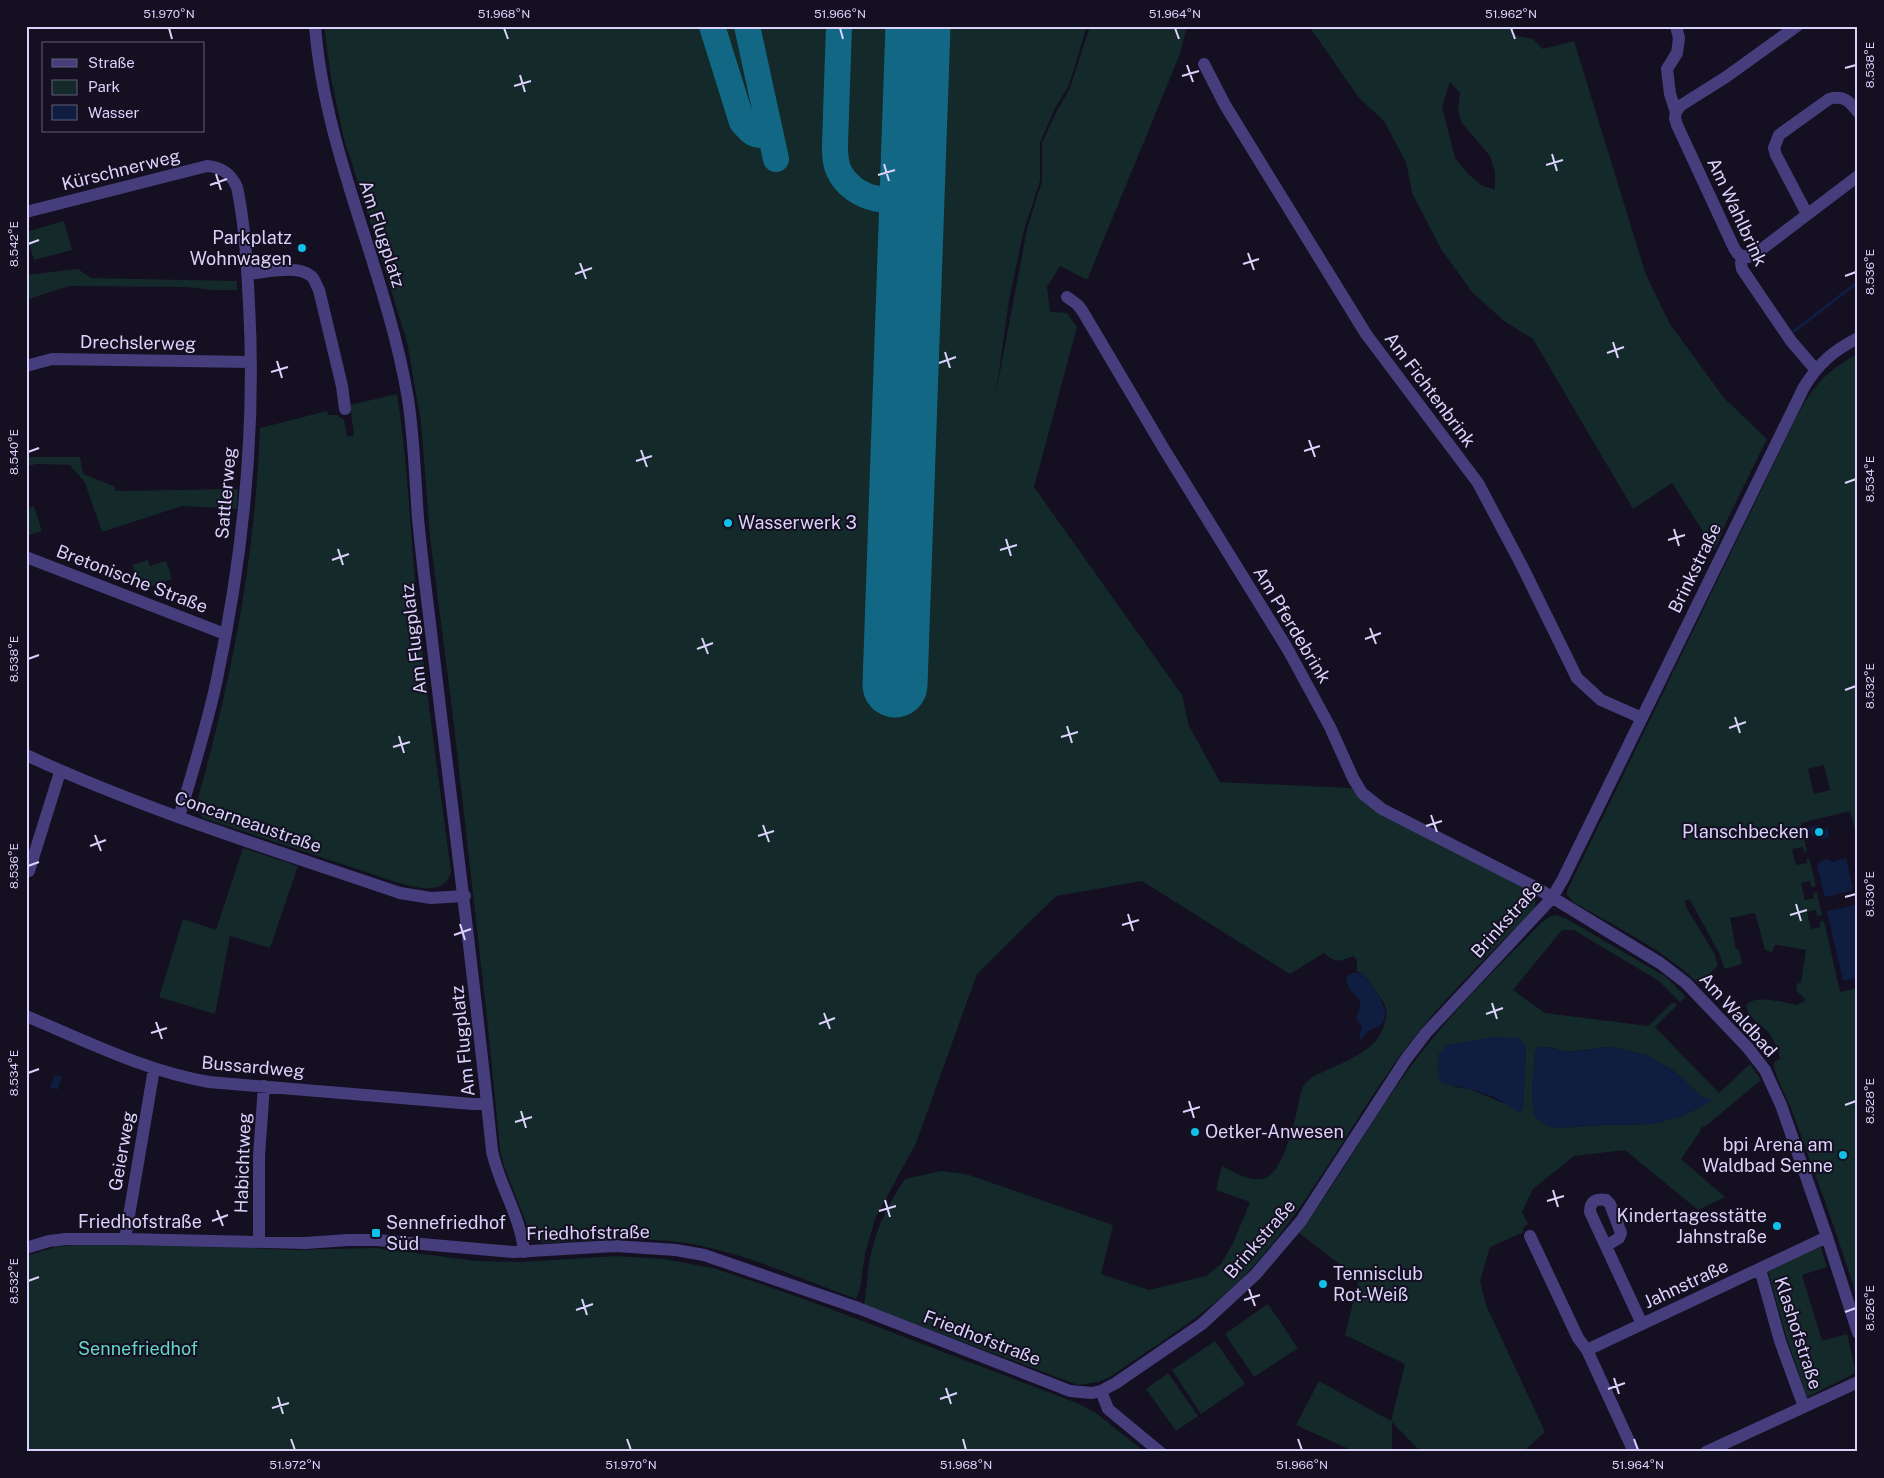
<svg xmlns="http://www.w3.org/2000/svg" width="1884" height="1478" font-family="'Public Sans',sans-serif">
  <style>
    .green { fill: #13292a; fill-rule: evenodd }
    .water { fill: #0f1d40 }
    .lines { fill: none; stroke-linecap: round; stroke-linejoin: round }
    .stream { stroke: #0f1d40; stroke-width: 3 }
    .taxiway { stroke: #126884; stroke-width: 26 }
    .runway { stroke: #126884; stroke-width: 65 }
    .minor { stroke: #463e7c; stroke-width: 12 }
    .ticks { fill: none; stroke: #dbd2fc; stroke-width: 2 }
    .poi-dot { fill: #11c0e8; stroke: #140f21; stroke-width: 2 }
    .labels { text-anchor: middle; stroke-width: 4; stroke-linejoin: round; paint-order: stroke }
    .street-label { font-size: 18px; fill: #dbd2fc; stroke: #140f21 }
    .poi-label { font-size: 18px; fill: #dbd2fc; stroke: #140f21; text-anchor: end }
    .park-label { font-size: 18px; fill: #64d6c4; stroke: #140f21 }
    .neatline { fill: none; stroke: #dbd2fc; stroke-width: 2 }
    .ticks-label { font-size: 12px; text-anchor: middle; fill: #dbd2fc }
  </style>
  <rect width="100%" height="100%" fill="#140f21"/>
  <!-- green -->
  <path class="green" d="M324 26H1087L1069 85 1054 110 1040 143V181L1024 230 1009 300 996 393 1027 229 1042 181V143L1057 111 1070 88 1090 26H1187L1180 54 1087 280 1060 266 1047 287 1050 312 1067 313 1077 327 1034 487 1182 695 1189 726 1220 782 1351 788 1371 807 1383 815 1528 890C1535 895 1536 900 1535 908 1488 956 1439 1002 1400 1056 1346 1130 1305 1215 1240 1280 1201 1318 1154 1346 1110 1377L1098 1382 1078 1385 864 1305C867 1288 867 1270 871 1254 877 1226 889 1202 905 1179L941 1171 966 1174 1113 1225 1101 1274 1149 1290 1206 1276 1221 1264 1234 1241 1250 1202 1216 1190 1222 1166C1234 1172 1248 1181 1262 1179 1282 1176 1293 1127 1297 1111 1299 1103 1300 1091 1304 1085 1308 1079 1317 1074 1323 1072 1347 1060 1379 1051 1385 1021 1388 1011 1386 1005 1380 997 1373 987 1368 977 1357 971V961L1354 956C1340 961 1336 964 1324 953L1290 974 1142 881 1056 896 977 974 916 1143 875 1219 865 1254 860 1289 856 1299C806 1281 754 1257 702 1246 649 1235 596 1241 543 1243L537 1241 530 1233 504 1166 500 1150 488 1027 453 717 430 537 421 422 407 342 349 154 345 144 331 78Z
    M1309 26H1508L1517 36 1533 39 1543 49 1574 41 1646 275 1670 324 1724 398 1767 439 1728 518 1715 550 1672 483 1633 509 1533 339 1504 321 1472 292 1441 249 1412 193 1406 162 1384 121 1359 98ZM1450 82 1460 93 1458 111 1462 123 1490 156 1495 172V190L1481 185 1467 173 1455 158 1442 107Z
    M64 221 72 250 34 260 26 232Z
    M78 269 91 278 237 281V290H213L186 287 69 286 26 300V275Z
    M1858 353V841L1850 811 1801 823 1807 851 1804 852 1803 847 1792 849 1796 865 1807 863 1806 859 1809 858 1816 886 1811 887 1810 881 1801 883 1805 900 1814 898 1813 893 1817 892 1822 915 1817 916 1816 910 1807 912 1811 929 1820 927V922L1824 921 1840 992 1858 988V1302C1839 1237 1815 1174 1792 1111 1788 1101 1772 1070 1774 1062L1780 1059C1777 1046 1773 1036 1763 1027 1755 1020 1749 1018 1746 1006 1752 993 1786 1003 1797 1005L1806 1000 1796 990 1797 984 1801 982 1806 950 1778 945H1775L1772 952 1765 950 1755 913 1730 918 1736 949H1739L1742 964 1725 969 1719 953 1690 900H1685L1686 907 1714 953 1718 966 1699 984C1663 949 1616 927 1573 902L1567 895V891L1796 418C1814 384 1825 373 1858 353ZM1824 765 1830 790 1814 794 1808 769Z
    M397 394C408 462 410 532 417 601 426 691 439 781 451 871 446 896 417 888 399 883L203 818 195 809C231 683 255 560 260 428L327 411 328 415H337L344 420 347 437 354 435 350 405Z
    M26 457H80L83 474 114 486 116 491 238 489 237 509 182 506 102 532 85 483 70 465 36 464 26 467Z
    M34 506 42 531 26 536V509Z
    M148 560 150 566 166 561 172 579 141 590 132 565Z
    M243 848 298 866 270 948 230 936 215 1014 159 997 183 919 216 930Z
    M1557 915 1567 919 1656 971 1665 976 1686 997 1680 1002 1659 981 1574 930H1562L1513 990 1545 1013 1648 1026 1673 1002 1677 1005 1655 1027 1719 1093 1750 1064 1761 1080 1707 1125 1701 1128 1700 1132 1681 1159 1725 1197 1698 1210 1625 1150 1574 1156 1533 1189 1522 1212 1528 1224 1523 1228 1524 1232 1490 1247 1480 1281 1486 1305 1545 1432 1523 1452H1421L1392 1422V1452H1352L1351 1450 1296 1425 1319 1381 1391 1421 1405 1364 1345 1335 1359 1279 1299 1233C1341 1178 1372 1117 1414 1062 1452 1011 1498 967 1542 922L1551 916ZM1520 1038 1526 1048 1523 1108 1503 1103 1470 1089 1455 1087 1437 1069 1440 1061ZM1548 1047 1566 1052 1608 1047 1626 1050 1646 1055 1674 1071 1702 1097 1712 1100 1685 1115 1653 1124 1601 1125 1557 1128 1534 1116 1532 1092 1535 1051 1538 1048Z
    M82 1244 250 1248 292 1250 376 1248 477 1261 523 1262 616 1256 664 1259 713 1268 764 1285 823 1306 1077 1403 1096 1413 1145 1452H1096L1090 1449 1087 1452H26V1256L55 1247Z
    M1821 1247 1827 1267 1802 1275 1822 1341 1847 1334 1855 1369 1853 1374 1848 1377 1807 1397 1786 1336 1768 1271Z
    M1268 1304 1298 1348 1254 1377 1225 1334Z
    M1215 1341 1245 1384 1201 1414 1172 1370Z
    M1168 1373 1198 1416 1176 1431 1146 1389Z"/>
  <!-- water -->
  <path class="water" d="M1819 825 1822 829H1828L1829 837 1822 839 1819 836 1812 837 1809 829 1810 827Z
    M1846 858 1853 888 1851 891 1826 897 1824 895 1817 865 1820 861 1827 859 1832 862Z
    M1856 905 1858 978 1843 981 1827 911Z
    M1353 973C1356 973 1358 973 1361 974 1370 979 1388 1007 1385 1017 1382 1029 1376 1026 1368 1031 1365 1033 1364 1037 1361 1040L1359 1036 1362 1028 1356 1017C1357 1013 1360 1010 1360 1006 1361 994 1344 992 1347 976Z
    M1494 1037 1520 1038 1526 1048 1523 1108 1520 1113 1494 1097 1470 1089 1442 1083C1435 1073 1440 1066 1438 1055L1447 1045Z
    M1548 1047 1566 1052 1608 1047 1626 1050 1646 1055 1674 1071 1702 1097 1713 1100 1685 1115 1653 1124 1601 1125 1557 1128 1547 1126 1534 1116 1532 1092 1535 1051 1538 1048Z
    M55 1075 62 1077 57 1090 50 1087Z"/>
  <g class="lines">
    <!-- stream -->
    <path class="stream" d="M1793 332 1858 282"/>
    <!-- taxiway -->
    <path class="taxiway" d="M712 26 742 122C751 133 755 137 770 134
      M747 26 776 159
      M839 26 835 144C835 153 835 163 839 171 852 199 899 213 913 180"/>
    <!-- runway -->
    <path class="runway" d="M895 685 918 26"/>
    <!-- minor -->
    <path class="minor" d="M315 26C325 155 387 272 408 399 414 438 415 478 418 518 421 551 425 583 429 615 450 794 474 972 492 1151 499 1185 521 1217 524 1252
      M1676 26 1679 38 1677 53 1667 69 1670 94 1676 112 1675 118 1677 125 1734 248 1738 254 1743 256
      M1204 64 1225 105 1366 334 1478 483 1522 566 1577 678 1601 700 1642 718
      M1676 112 1680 106 1726 77 1797 26
      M26 212 207 166C222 167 231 174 237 187 245 225 247 265 249 304 256 429 243 556 217 679 207 726 193 771 179 817
      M1807 214 1776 155 1774 148 1779 135 1829 99C1844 95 1849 101 1858 112
      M1743 256 1748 257 1754 255 1858 176
      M1743 256 1741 263 1742 269 1791 341 1815 369
      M247 274C264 273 297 264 311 276 315 279 316 285 319 290L342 386 345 409
      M1067 297 1078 305 1083 312 1164 449 1287 648 1330 727 1353 778 1362 793 1382 809 1535 887 1660 963 1686 983 1748 1048 1765 1070 1781 1105 1827 1237 1858 1333
      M26 366 52 359 251 362
      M26 557 225 634
      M26 755C147 811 274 850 400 893L431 898 465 896
      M29 871 60 772
      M26 1016C86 1041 145 1071 209 1082L473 1104H487
      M1530 1236 1578 1338 1587 1350
      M125 1239 154 1069
      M259 1241V1156L264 1086
      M1606 1246 1619 1238 1621 1233 1610 1204 1606 1200C1596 1198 1590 1201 1590 1212L1642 1324
      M26 1248 49 1241 66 1239H125L305 1243 348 1240H376L513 1252 615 1246 676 1250 704 1255 858 1308 1070 1391 1092 1393 1101 1391 1116 1383 1202 1324 1256 1274 1301 1221 1406 1059 1426 1033 1552 898 1563 879 1804 387C1819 363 1833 351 1858 338
      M1760 1269 1780 1341 1804 1407
      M1101 1391 1108 1409 1160 1452
      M1634 1452 1587 1350 1827 1237
      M1706 1452 1858 1382"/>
  </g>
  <!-- ticks -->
  <path class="ticks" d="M169 28 172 39M504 28 508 39M840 28 843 39M1175 28 1179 39M1511 28 1515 39M1187 65 1193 82M1845 68 1856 65M520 75 525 92M1182 76 1199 71M514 86 531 81M1552 154 1557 171M884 164 889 181M1546 165 1563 160M216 174 221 190M878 175 895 170M210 185 227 179M28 244 39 240M1248 253 1254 270M580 263 586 279M1243 264 1259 259M575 274 592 268M1845 276 1856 272M1613 342 1618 358M945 352 950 368M1607 353 1624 347M277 361 282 378M939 363 956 357M271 372 288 367M1309 440 1315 457M641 450 647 467M1304 451 1320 446M28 452 39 448M636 461 652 456M1845 483 1856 479M1674 529 1679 546M1006 539 1011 556M1668 540 1685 535M338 549 343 565M1000 550 1017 545M332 560 349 554M1370 628 1376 644M702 638 708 654M1365 639 1381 633M697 649 713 643M28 659 39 655M1845 690 1856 686M1735 717 1740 733M1067 726 1072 743M1729 728 1746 722M399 736 404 753M1061 737 1078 732M393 747 410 742M1431 815 1437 832M763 825 769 842M1426 826 1442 821M95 835 101 851M758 836 774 831M90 846 106 840M28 866 39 862M1845 897 1856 894M1796 904 1801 921M1128 914 1133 931M1790 915 1807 910M460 924 465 940M1122 925 1139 920M454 935 471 929M1492 1003 1497 1019M824 1013 830 1029M1486 1014 1503 1008M156 1022 162 1039M819 1024 835 1018M151 1033 167 1028M28 1073 39 1069M1189 1101 1194 1118M1845 1105 1856 1101M521 1111 526 1128M1183 1112 1200 1107M515 1122 532 1117M1553 1190 1558 1207M885 1200 890 1217M1547 1201 1564 1196M217 1210 223 1226M879 1211 896 1206M212 1221 228 1215M28 1281 39 1277M1249 1289 1255 1306M582 1299 587 1315M1244 1300 1260 1295M576 1310 593 1304M1845 1312 1856 1308M1614 1378 1619 1394M946 1388 951 1404M1608 1389 1625 1383M278 1397 283 1414M940 1399 957 1393M272 1408 289 1403M291 1439 295 1450M627 1439 631 1450M963 1439 966 1450M1298 1439 1302 1450M1634 1439 1638 1450"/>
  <!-- markers -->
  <g class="poi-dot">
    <circle cx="302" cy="248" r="5"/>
    <circle cx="728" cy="523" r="5"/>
    <circle cx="1819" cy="832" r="5"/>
    <circle cx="1195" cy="1132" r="5"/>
    <circle cx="1843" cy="1155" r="5"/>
    <circle cx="1777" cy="1226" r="5"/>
    <rect x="371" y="1228" width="10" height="10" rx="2.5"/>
    <circle cx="1323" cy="1284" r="5"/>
  </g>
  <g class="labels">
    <!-- street labels -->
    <g class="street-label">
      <text transform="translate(121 170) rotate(-14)" y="6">Kürschnerweg</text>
      <text transform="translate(1737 212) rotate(65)" y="6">Am Wahlbrink</text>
      <text transform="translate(382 234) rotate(72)" y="6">Am Flugplatz</text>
      <text transform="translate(138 343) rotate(1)" y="6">Drechslerweg</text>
      <text transform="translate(1430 390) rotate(53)" y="6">Am Fichtenbrink</text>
      <text transform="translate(226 493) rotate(-85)" y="6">Sattlerweg</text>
      <text transform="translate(1695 568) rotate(-64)" y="6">Brinkstraße</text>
      <text transform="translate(132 579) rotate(21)" y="6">Bretonische Straße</text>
      <text transform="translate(1292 625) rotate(59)" y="6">Am Pferdebrink</text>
      <text transform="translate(414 639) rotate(-97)" y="6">Am Flugplatz</text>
      <text transform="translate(248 822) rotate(19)" y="6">Concarneaustraße</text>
      <text transform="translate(1507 919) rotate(-48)" y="6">Brinkstraße</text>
      <text transform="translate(1738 1015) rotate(48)" y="6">Am Waldbad</text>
      <text transform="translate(463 1041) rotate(-96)" y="6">Am Flugplatz</text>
      <text transform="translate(253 1067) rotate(5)" y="6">Bussardweg</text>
      <text transform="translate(122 1151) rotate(-80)" y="6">Geierweg</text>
      <text transform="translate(243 1163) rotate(-88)" y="6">Habichtweg</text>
      <text x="140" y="1228">Friedhofstraße</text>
      <text transform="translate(588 1233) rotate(-1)" y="6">Friedhofstraße</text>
      <text transform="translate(1260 1239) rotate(-49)" y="6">Brinkstraße</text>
      <text transform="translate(1686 1284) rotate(-25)" y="6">Jahnstraße</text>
      <text transform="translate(1798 1333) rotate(72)" y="6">Klashofstraße</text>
      <text transform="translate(982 1338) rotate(21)" y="6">Friedhofstraße</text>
    </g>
    <!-- poi labels -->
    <g class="poi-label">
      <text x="292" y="244">Parkplatz<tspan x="292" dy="21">Wohnwagen</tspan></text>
      <text x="738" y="529" text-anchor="start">Wasserwerk 3</text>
      <text x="1809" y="838">Planschbecken</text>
      <text x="1205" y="1138" text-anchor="start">Oetker-Anwesen</text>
      <text x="1833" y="1151">bpi Arena am<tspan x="1833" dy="21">Waldbad Senne</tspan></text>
      <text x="1767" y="1222">Kindertagesstätte<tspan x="1767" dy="21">Jahnstraße</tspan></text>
      <text x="386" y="1229" text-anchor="start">Sennefriedhof<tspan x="386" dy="21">Süd</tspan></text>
      <text x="1333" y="1280" text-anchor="start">Tennisclub<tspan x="1333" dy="21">Rot-Weiß</tspan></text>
    </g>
    <!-- park labels -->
    <g class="park-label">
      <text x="138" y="1355">Sennefriedhof</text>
    </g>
  </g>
  <!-- border -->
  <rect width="1884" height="1478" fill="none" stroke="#140f21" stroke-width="55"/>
  <!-- legend -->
  <rect x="42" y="42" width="162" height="90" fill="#140f21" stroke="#645d79"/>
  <rect x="52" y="59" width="25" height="8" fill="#463e7c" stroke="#645d79"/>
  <text x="88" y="68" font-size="15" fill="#dbd2fc">Straße</text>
  <rect x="52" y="80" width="25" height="15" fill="#13292a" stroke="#645d79"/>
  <text x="88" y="92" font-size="15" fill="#dbd2fc">Park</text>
  <rect x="52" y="105" width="25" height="15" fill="#0f1d40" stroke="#645d79"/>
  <text x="88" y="118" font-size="15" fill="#dbd2fc">Wasser</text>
  <rect x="28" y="28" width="1828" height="1422" class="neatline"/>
  <g class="ticks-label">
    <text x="169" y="18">51.970°N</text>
    <text x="504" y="18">51.968°N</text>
    <text x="840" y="18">51.966°N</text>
    <text x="1175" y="18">51.964°N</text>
    <text x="1511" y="18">51.962°N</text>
    <text transform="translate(1870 65) rotate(-90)" y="4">8.538°E</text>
    <text transform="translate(14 244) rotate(-90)" y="4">8.542°E</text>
    <text transform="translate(1870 272) rotate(-90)" y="4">8.536°E</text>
    <text transform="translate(14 452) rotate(-90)" y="4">8.540°E</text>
    <text transform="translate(1870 479) rotate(-90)" y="4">8.534°E</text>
    <text transform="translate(14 659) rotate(-90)" y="4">8.538°E</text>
    <text transform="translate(1870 686) rotate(-90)" y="4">8.532°E</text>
    <text transform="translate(14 866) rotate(-90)" y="4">8.536°E</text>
    <text transform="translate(1870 894) rotate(-90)" y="4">8.530°E</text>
    <text transform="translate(14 1073) rotate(-90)" y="4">8.534°E</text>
    <text transform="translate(1870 1101) rotate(-90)" y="4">8.528°E</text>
    <text transform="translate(14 1281) rotate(-90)" y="4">8.532°E</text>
    <text transform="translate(1870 1308) rotate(-90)" y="4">8.526°E</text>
    <text x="295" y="1469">51.972°N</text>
    <text x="631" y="1469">51.970°N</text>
    <text x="966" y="1469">51.968°N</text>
    <text x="1302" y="1469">51.966°N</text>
    <text x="1638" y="1469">51.964°N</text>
  </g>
</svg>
